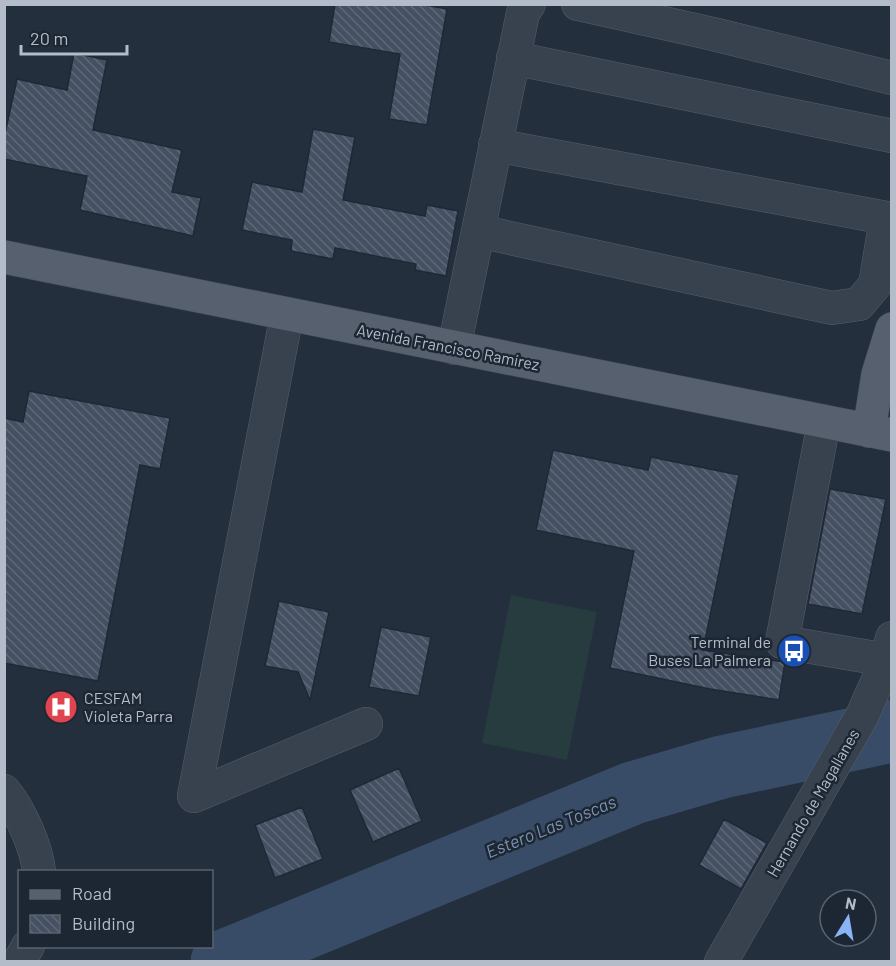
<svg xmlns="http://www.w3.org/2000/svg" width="896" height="966" font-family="Barlow,sans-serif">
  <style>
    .pitch { fill: #263c3f }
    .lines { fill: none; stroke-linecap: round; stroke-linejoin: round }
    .river { stroke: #394c67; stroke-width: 63 }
    .building { fill: url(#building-back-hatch); stroke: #1f2835; stroke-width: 1.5 }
    .minor-casing { stroke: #565f6c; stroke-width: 34 }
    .major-casing { stroke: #414a57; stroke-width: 34 }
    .minor { stroke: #38414e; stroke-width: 33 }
    .major { stroke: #56606e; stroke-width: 33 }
    .labels { text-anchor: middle; stroke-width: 5; stroke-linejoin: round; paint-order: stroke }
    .street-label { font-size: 16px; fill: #b4bcc9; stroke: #1d2633 }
    .poi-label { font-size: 16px; fill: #b4bcc9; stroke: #1d2633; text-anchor: end }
    .water-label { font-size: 18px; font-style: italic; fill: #7c92b1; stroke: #1d2633 }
  </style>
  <defs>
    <pattern id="building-back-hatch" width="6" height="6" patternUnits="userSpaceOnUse" patternTransform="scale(1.5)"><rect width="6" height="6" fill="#455162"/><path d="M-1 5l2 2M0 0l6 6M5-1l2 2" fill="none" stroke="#5d6877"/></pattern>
  </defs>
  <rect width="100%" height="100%" fill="#242f3e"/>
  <!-- pitch -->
  <path class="pitch" d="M511 595 597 612 567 760 482 743Z"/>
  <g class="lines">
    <!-- river -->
    <path class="river" d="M222 962 633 793 722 767 892 731"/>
  </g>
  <!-- building -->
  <path class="building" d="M335 4H420L447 9 427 125 389 119 400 54 329 42Z
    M74 53 107 60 93 130 182 150 172 192 201 198 193 236 80 210 87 176 4 159V138L17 79 67 90Z
    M313 129 355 137 343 200 425 216 427 205 458 211 446 276 415 270 416 264 335 248 333 259 291 251 292 240 242 230 252 182 302 192Z
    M29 391 170 418 160 469 140 465 98 681 4 663V418L23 422Z
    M553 450 648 470 651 457 739 475 703 650 785 662 779 700 710 689 610 668 634 551 536 530Z
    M830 489 886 499 862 614 808 604Z
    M279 601 329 612 310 700 298 672 265 666Z
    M381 627 431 637 419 696 369 687Z
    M399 768 422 821 373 842 350 790Z
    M302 807 323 859 275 878 255 825Z
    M724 819 767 843 741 889 699 865Z"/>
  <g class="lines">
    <defs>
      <path id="minor" d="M578 4 713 34 892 78
        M513 58 892 136
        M495 145 892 219
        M478 231 832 308 859 304 875 285 886 219
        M287 314 194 796 366 724
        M454 348 523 13 529 4
        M824 422 782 642 887 660
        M4 791C20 810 37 848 39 872
        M19 962 28 946
        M721 962 862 716 887 660 892 638"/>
      <path id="major" d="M4 257 892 435
        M869 431 878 374 892 329"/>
    </defs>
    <!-- minor casing -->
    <use href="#minor" class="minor-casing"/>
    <!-- major casing -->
    <use href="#major" class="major-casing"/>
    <!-- minor -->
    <use href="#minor" class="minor"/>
    <!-- major -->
    <use href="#major" class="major"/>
  </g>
  <!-- icons -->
  <defs>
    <symbol id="bus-disc" viewBox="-11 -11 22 22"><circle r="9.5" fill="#1a4fb4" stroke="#1d2633"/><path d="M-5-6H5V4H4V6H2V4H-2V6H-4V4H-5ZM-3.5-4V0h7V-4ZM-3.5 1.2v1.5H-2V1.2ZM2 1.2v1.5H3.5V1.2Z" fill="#fff"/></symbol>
    <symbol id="hospital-disc" viewBox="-11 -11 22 22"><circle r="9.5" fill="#e0444e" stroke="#1d2633"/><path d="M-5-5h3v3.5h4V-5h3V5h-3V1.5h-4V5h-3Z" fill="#fff"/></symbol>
  </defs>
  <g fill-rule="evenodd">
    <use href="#bus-disc" x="775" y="632" width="38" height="38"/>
    <use href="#hospital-disc" x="42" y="688" width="38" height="38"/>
  </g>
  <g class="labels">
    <!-- street labels -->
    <g class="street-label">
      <text transform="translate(448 347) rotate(11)" y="6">Avenida Francisco Ramírez</text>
      <text transform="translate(813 803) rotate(-60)" y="6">Hernando de Magallanes</text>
    </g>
    <!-- poi labels -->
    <g class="poi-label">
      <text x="771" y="648">Terminal de<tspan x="771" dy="18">Buses La Palmera</tspan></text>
      <text x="84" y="704" text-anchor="start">CESFAM<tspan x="84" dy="18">Violeta Parra</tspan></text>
    </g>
    <!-- water labels -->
    <g class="water-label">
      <text transform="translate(551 827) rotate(-22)" y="6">Estero Las Toscas</text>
    </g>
  </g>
  <!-- border -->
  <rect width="896" height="966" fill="none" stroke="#b4bcc9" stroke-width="12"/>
  <!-- legend -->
  <rect x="18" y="870" width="195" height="78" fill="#1d2633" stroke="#59626f" stroke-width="1.5"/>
  <rect x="30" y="890" width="30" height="9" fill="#56606e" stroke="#59626f" stroke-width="1.5"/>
  <text x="72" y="900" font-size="18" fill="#b4bcc9">Road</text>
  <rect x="30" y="915" width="30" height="18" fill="url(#building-back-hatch)" stroke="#59626f" stroke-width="1.5"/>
  <text x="72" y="930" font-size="18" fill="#b4bcc9">Building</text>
  <!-- north arrow -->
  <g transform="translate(848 918) rotate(11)"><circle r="28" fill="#1d2633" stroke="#59626f" stroke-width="1.5"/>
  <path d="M0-4.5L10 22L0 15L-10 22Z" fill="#8ab4f8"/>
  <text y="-9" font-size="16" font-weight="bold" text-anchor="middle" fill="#b4bcc9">N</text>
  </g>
  <!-- scale -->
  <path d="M21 45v9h106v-9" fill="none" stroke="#b4bcc9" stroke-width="3"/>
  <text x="30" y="45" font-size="18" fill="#b4bcc9" stroke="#1d2633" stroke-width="4.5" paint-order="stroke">20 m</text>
</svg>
